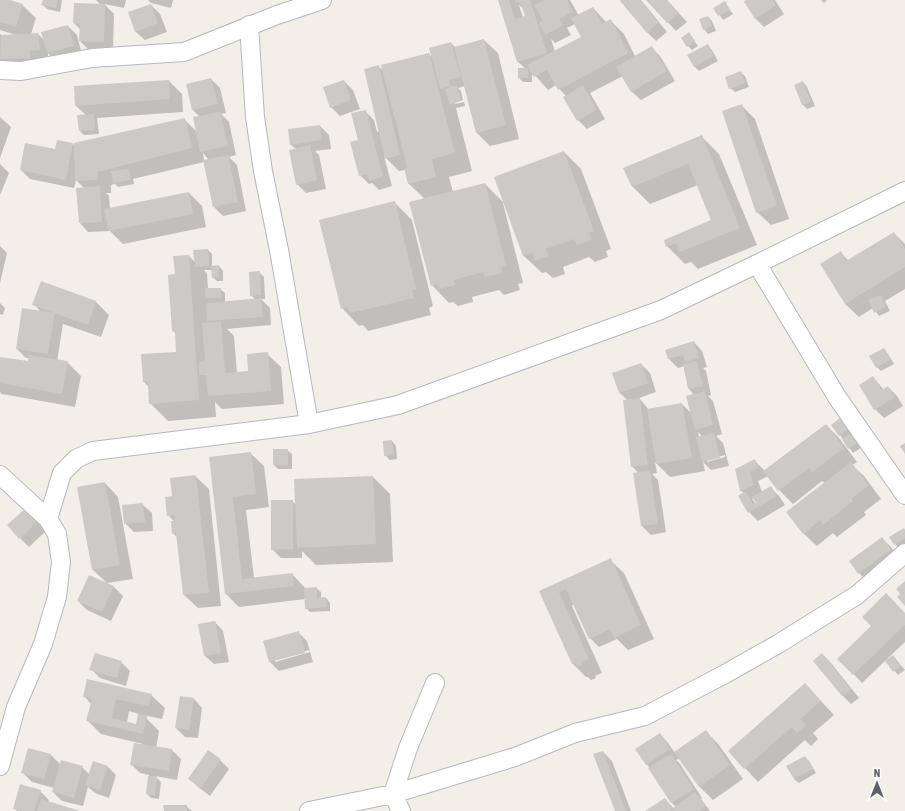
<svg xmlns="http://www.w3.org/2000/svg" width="905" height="811" font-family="'Asap Condensed',sans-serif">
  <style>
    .shadow { fill: #0003; fill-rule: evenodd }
    .building { fill: #cccac5 }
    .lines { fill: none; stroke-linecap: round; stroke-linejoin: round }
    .minor-casing { stroke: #b5b8bc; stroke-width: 20 }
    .minor { stroke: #fff; stroke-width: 18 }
  </style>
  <rect width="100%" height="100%" fill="#f1efe8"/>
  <!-- shadow -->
  <path class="shadow" d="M0 0H7L22 5 36 18 31 34H38L44 40 68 26 77 35 82 55 56 62 48 53V59L0 74V34L3 36 16 35 0 30Z
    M44 0H62L60 12 47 9 43 5Z
    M96 0H126L124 8 104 4 114 14 113 50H89L80 41 81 30 74 23 101 5Z
    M148 0H173L171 8 151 3Z
    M499 0H570L579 16 593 8 607 23 611 21 624 34 635 56 651 47 660 56 675 81 641 100 632 92 623 76 590 93 605 119 587 129 578 120 566 96 556 85 548 90 534 74 532 75V82H523L519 78 526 69 518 62ZM519 5 524 9 526 17 523 18ZM575 24 582 37 555 52 551 39 555 43 571 35 567 28Z
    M623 0H641L667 32 656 41 647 32Z
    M647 0H667L687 22 676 31Z
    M748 0H775L784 14 764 27 755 18Z
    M821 0H827L824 3Z
    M724 2 733 14 723 20 715 8Z
    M151 5 160 14 167 32 145 40 136 32 129 13Z
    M708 17 712 21 716 31 708 34 704 29Z
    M689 33 698 46 692 50 688 46Z
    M484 40 498 53 519 139 490 146 477 133 465 86 458 88 461 91 463 100 455 102V104L464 102 465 106 456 108 472 171 449 177 453 192 485 184 504 203H503L523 283 518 284 520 290 504 295 499 290 472 297 473 302 458 306 453 302 449 303 432 285 425 199 409 184 405 170 399 171 384 156 392 186 379 190 372 183 369 184 360 175 359 141 365 111 374 120 377 132 379 131V67L384 71 429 54 433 58 451 43 455 47Z
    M708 45 712 50 718 61 699 71 694 66Z
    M740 72 745 76 749 87 735 92 730 88Z
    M211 79 220 88 226 113 221 114 229 122 236 155 229 157 237 165 246 211 223 216 214 207 204 162 133 179 134 184 118 187 115 184 111 185V193H106L109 196 110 209 189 193 202 206 206 227 123 244 110 231 88 232 80 223 84 188 76 180 74 188 30 179 21 170 56 150 73 144 75 147 184 119 197 132 200 117 193 110ZM203 153 209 160H204Z
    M169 81 182 94 183 112 97 118 99 134 84 135 80 131 86 115 76 106Z
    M344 81 353 90 360 109 340 116 331 107Z
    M803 82 807 87 815 106 807 109 803 105Z
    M742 106 755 119 789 219 771 225 757 212Z
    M0 117 11 127 0 158Z
    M320 126 329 135 331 149 315 151 319 155 326 189 306 193 297 184 296 149 291 145Z
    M702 137 719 154 757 245 698 269 691 262 685 264 667 246 712 221 698 185 650 204 632 186Z
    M564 152 581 169 611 249 606 251 608 257 595 262 589 257 563 267 565 274 553 278 546 272 542 273 524 256 495 178Z
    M0 164 9 173 0 195Z
    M394 202 412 220 433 306 429 308 431 315 368 331 363 325 359 326 342 308Z
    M894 233 905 244V289L885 301 890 311 879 316 873 308 859 317 845 304 841 253 849 261Z
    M0 246 7 253 0 283Z
    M208 250 212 254V267L219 266 223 271V281H217L213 277 212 270H204L207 274 208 289H220L225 293V302L256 300 251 295 259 272 264 277 265 299H261L270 308 271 325 227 329 234 336 237 373 249 372 267 354 281 367 284 404 222 409 215 402 216 417 168 421 150 403 149 387 144 382 178 353 176 334 173 331 176 275 175 257 189 256 195 262Z
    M96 302 109 315 101 337 63 324 57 361 67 362 81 376 75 407 2 394 0 392V358L28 362 29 358H26L17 349 41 312 34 304Z
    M0 303 5 308 3 315 0 314Z
    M694 342 702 351 707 367 703 368 706 371 711 395 708 396 713 401 722 434 716 436 723 443 729 466 711 470 703 462 705 471 670 477 655 462 657 473 652 474 658 480 666 532 651 535 642 526 638 473 632 466 628 401 620 393 613 374 641 364 650 373 656 392 639 398 649 410 682 404 692 414 694 395 689 389 684 366 678 368 669 359 667 350ZM698 432 703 437 699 438ZM725 455V457L707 462V460Z
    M884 349 888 354 894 364 881 371 877 367Z
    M873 377 884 390 888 387 897 396 903 406 884 418 875 409Z
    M844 424 862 447 853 453 840 435Z
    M826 425 839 438 857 462 852 465 864 476 881 499 864 512 866 515 837 537 833 533 817 546 803 533 825 483 822 481 793 504 779 490 768 476 758 481 762 492 770 487 779 496 785 505 758 521 749 512 744 493 741 491 736 470 755 461 765 471ZM754 498 757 503 756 504 752 499Z
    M392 441 396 446 397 459 390 460 385 455Z
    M287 450 292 454V469H278L274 465Z
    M250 453 264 466 269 507 246 510 254 578 292 574 306 589 316 588 321 592V599L326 598 330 603V611L310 612 306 608 305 599 239 607 226 594 210 458Z
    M195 476 209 489 221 606 198 608 184 595 178 538 173 533 175 522 168 515 173 497Z
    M373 477 390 494 393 562 316 565 302 551V558H281L272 549 292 501 296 505Z
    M105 483 118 497 133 579 107 583 93 570 78 488Z
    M143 505 152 513 153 531 134 532 125 523Z
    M35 518 46 531 29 547 20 538Z
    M905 530V545L899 549 890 537Z
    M882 538 891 547 900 560 868 582 859 573Z
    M610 560 624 573 654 639 628 650 617 639 599 647 590 638 574 604 572 606 602 673 595 676 596 678 591 680 588 677H586L573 664 540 591Z
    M89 576 114 587 123 596 111 621 87 610 78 601Z
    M905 614V642L887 659 888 660 893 656 905 670 898 675 886 660 862 683 839 659 873 626Z
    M215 622 223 631 229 662 214 664 205 656Z
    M298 632 307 641 313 662 279 671 270 662 264 641ZM309 650 310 652 275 662V660Z
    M822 654 831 663 859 698 851 704 842 695Z
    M121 662 130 671 126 686 100 678 91 669Z
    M805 684 834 715 813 733 818 739 811 746 805 740 758 782 745 768Z
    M151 695 165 708 162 719 143 715 159 731 156 748 172 750 181 759 177 780 155 776 161 782 159 799 151 798 147 794 149 775 140 773 131 764 143 744 101 734 88 721 91 704 85 697ZM129 711 139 714 136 725 127 723Z
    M194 699 202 708 198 738 185 737 176 728Z
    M706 731 719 745 743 779 713 800 699 786 680 758 676 760 680 764 702 798 701 799 710 811H646L665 799 674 809 676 807 672 803 637 749 660 734 668 743 675 753Z
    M603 752 612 761 631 811H616Z
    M51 755 61 765 82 767 89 774 107 766 116 775 109 798 95 793 88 787 83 806 62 801 53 792 54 788 32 782 23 773Z
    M805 757 809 761 816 773 799 783 794 779Z
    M220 760 229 769 210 796 198 787 189 778Z
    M40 791 49 800 48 802 78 811H17L14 808Z
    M186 806 192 811H165Z"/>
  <!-- building -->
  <path class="building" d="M0 0H10L23 4 16 27 0 22Z
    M43 0H58L56 8 41 5Z
    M498 0H509L515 19 525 16 520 2 516 3 515 0H530L547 53 517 62Z
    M545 0H567L573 12 559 19 563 25 545 35 539 23 543 21 534 5Z
    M621 0H641L659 22 647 33 620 1Z
    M646 0H667L679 13 667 23Z
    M746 0H773L776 5 755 19 744 2Z
    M725 1 730 10 718 16 713 8Z
    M74 3 105 4 104 42 79 41 80 24 73 23Z
    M151 4 158 23 135 32 128 12Z
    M593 7 602 24 611 19 628 53 558 90 547 70 534 77 527 65 581 37 571 18Z
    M708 16 712 26 703 30 699 19Z
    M68 25 74 46 47 53 41 32Z
    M689 32 695 41 687 47 681 38Z
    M38 33 40 50 30 51V58L0 59 1 35Z
    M484 39 506 125 476 133 454 47Z
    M451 42 461 77 449 80 451 86 440 89 429 48Z
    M708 44 714 56 694 67 687 55Z
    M652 46 667 71 631 92 616 67Z
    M429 53 455 153 432 159 436 177 408 184 404 168 407 167 381 65Z
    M379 65 400 155 385 159 364 69Z
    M518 68H528V78H518Z
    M741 71 745 83 729 89 725 77Z
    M211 78 218 104 192 110 186 84Z
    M169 80 170 99 75 106 74 86Z
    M344 80 351 100 330 108 323 87Z
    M803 81 811 102 802 105 794 85Z
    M457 85 461 101 450 105 445 89Z
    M583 85 597 110 577 121 563 97Z
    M742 104 777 206 756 213 722 111Z
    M366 110 383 177 369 181 367 174 359 176 350 142 358 140 351 113Z
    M220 112 228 146 200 152 193 117Z
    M94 114 95 130 79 131 77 115Z
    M185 118 192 148 98 172V180L75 181 74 143Z
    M320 125 322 140 290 145 288 129Z
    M702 135 740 228 680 252 676 243 666 247 664 240 711 220 688 164 632 187 623 168Z
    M57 140 73 143 66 180 20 170 25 143 55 149Z
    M310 145 317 180 296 185 289 150Z
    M564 151 594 231 589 233 591 240 577 245 574 239 546 249 548 256 535 261 532 253 523 256 494 177Z
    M228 155 238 202 213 207 203 160Z
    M129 169 131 180 113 183 111 171Z
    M485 183 506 265 501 267 503 273 485 277 483 272 454 280 456 285 439 289 438 284 431 286 409 202Z
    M100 186 102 222 79 223 76 188Z
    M189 192 193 214 109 231 104 209Z
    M395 201 416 289 412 290 414 298 350 313 348 307 341 309 319 220Z
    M894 232 905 249V267L845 304 820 264 841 251 846 261Z
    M208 249 209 266 195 267 193 250Z
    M189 255 199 400 149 404 148 382H143L141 354 176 352 175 331H172L168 275 175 274 173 256Z
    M219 265V277L212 278 211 266Z
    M260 271 261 295 250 296 249 272Z
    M41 281 96 301 88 325 32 305Z
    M205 288H221V298H206Z
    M881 295 886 307 874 313 868 300Z
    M261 298 263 317 207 321 206 303Z
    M22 308 55 313 48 354 16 349Z
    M221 321 225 373 248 371 247 354 268 352 271 391 208 396 206 375H199V362L205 361 202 323Z
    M694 341 699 358 685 362 683 355 668 359 665 350Z
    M884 348 891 359 876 368 869 356Z
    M29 355 68 361 62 394 0 383V357L28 361Z
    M697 361 703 386 688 389 683 364Z
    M641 363 648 383 619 393 612 373Z
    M873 376 882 390 888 386 895 397 874 410 859 385Z
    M705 391 713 425 695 430 686 396Z
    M640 398 648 465 631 467 623 400Z
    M682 403 692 458 656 464 647 409Z
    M840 418 848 429 839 436 831 425Z
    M826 424 844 448 812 472 809 468 778 491 763 471Z
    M852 432 858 443 848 449 842 439Z
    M714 433 720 458 702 462 696 437Z
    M392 440 394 455 384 456 383 441Z
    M905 443V454L900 446Z
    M273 449H288V465H273Z
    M251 452 256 494 233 497 242 579 293 573 294 586 225 594 209 457Z
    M755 459 759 467 750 472 754 485 740 491 735 469Z
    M851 462 869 485 852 498 853 501 823 525 820 520 803 534 786 512Z
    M650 470 658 524 641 526 633 473Z
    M196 475 209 593 183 595 176 533 172 534 171 521H175L174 515 167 516 165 497 172 496 170 478Z
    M373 476 376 544 297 548 294 479Z
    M105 482 120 565 92 570 77 487Z
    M771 486 777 496 748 513 738 496 745 491 753 504 756 503 752 497Z
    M271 500H293V549L271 550Z
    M143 503 145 522 124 524 122 505Z
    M26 508 38 521 19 539 7 525Z
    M904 528 905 530V538L894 545 889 537Z
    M882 537 891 550 858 574 849 561Z
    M611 558 641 625 614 638 610 629 589 639 566 589 559 592 589 659 582 662 583 664 577 667 575 663 572 664 539 591Z
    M89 575 114 586 102 612 77 601Z
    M905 581V606L897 597 900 594 896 589Z
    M317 587V598L326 597 327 607 305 609 304 588Z
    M886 593 905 613V625L853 675 837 659 871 626 862 617Z
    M215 621 221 653 204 656 198 624Z
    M299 631 305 653 269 662 263 641Z
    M95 653 122 661 117 678 89 670Z
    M822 653 851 689 842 696 813 661Z
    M893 655 901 666 893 672 885 661Z
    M87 679 152 694 149 706 116 699 112 718 136 724 138 714 147 716 143 734 86 721 92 699 83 697Z
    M805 683 821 701 800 719 806 725 797 733 792 727 744 769 728 751Z
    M180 696 194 698 189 730 175 728Z
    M706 730 730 765 699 787 674 752Z
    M660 733 670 749 646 765 635 749Z
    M134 743 172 749 169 771 130 765Z
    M28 748 51 754 44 779 21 773Z
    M208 750 221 759 201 788 188 779Z
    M603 751 626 811H615L593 754Z
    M671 754 694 789 671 803 648 768Z
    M805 756 813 769 794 779 786 766Z
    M61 760 83 766 74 798 52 792Z
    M93 761 108 766 100 790 85 785Z
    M148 776H157L155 796 146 794Z
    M20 784 41 790 34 811H21L13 809Z
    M695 792 706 806 699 811H675L673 808Z
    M665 798 672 810 670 811H645Z
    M41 799 80 811H37Z
    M163 805H187V811H164Z"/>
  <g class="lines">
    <defs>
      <path id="minor" d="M249 25 255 117 263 171 279 250 309 424
        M0 70 21 71 92 58 184 52 277 15 322 0
        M757 264 837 397 905 495
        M0 475 48 519 57 534 61 562 57 597 43 644 16 707 0 766
        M48 519 62 473 76 459 93 451 309 424 398 405 661 310 757 264 905 191
        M309 811 393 794 515 757 575 733 645 716 725 674 778 644 857 595 905 553
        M401 811 393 794 408 748 435 683"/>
    </defs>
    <!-- minor casing -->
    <use href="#minor" class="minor-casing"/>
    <!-- minor -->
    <use href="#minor" class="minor"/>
  </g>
  <!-- north arrow -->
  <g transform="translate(877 783)" stroke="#ffffff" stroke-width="3" paint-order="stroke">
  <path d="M0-3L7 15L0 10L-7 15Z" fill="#5f6368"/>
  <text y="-6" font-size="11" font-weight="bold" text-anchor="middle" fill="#5f6368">N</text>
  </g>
</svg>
